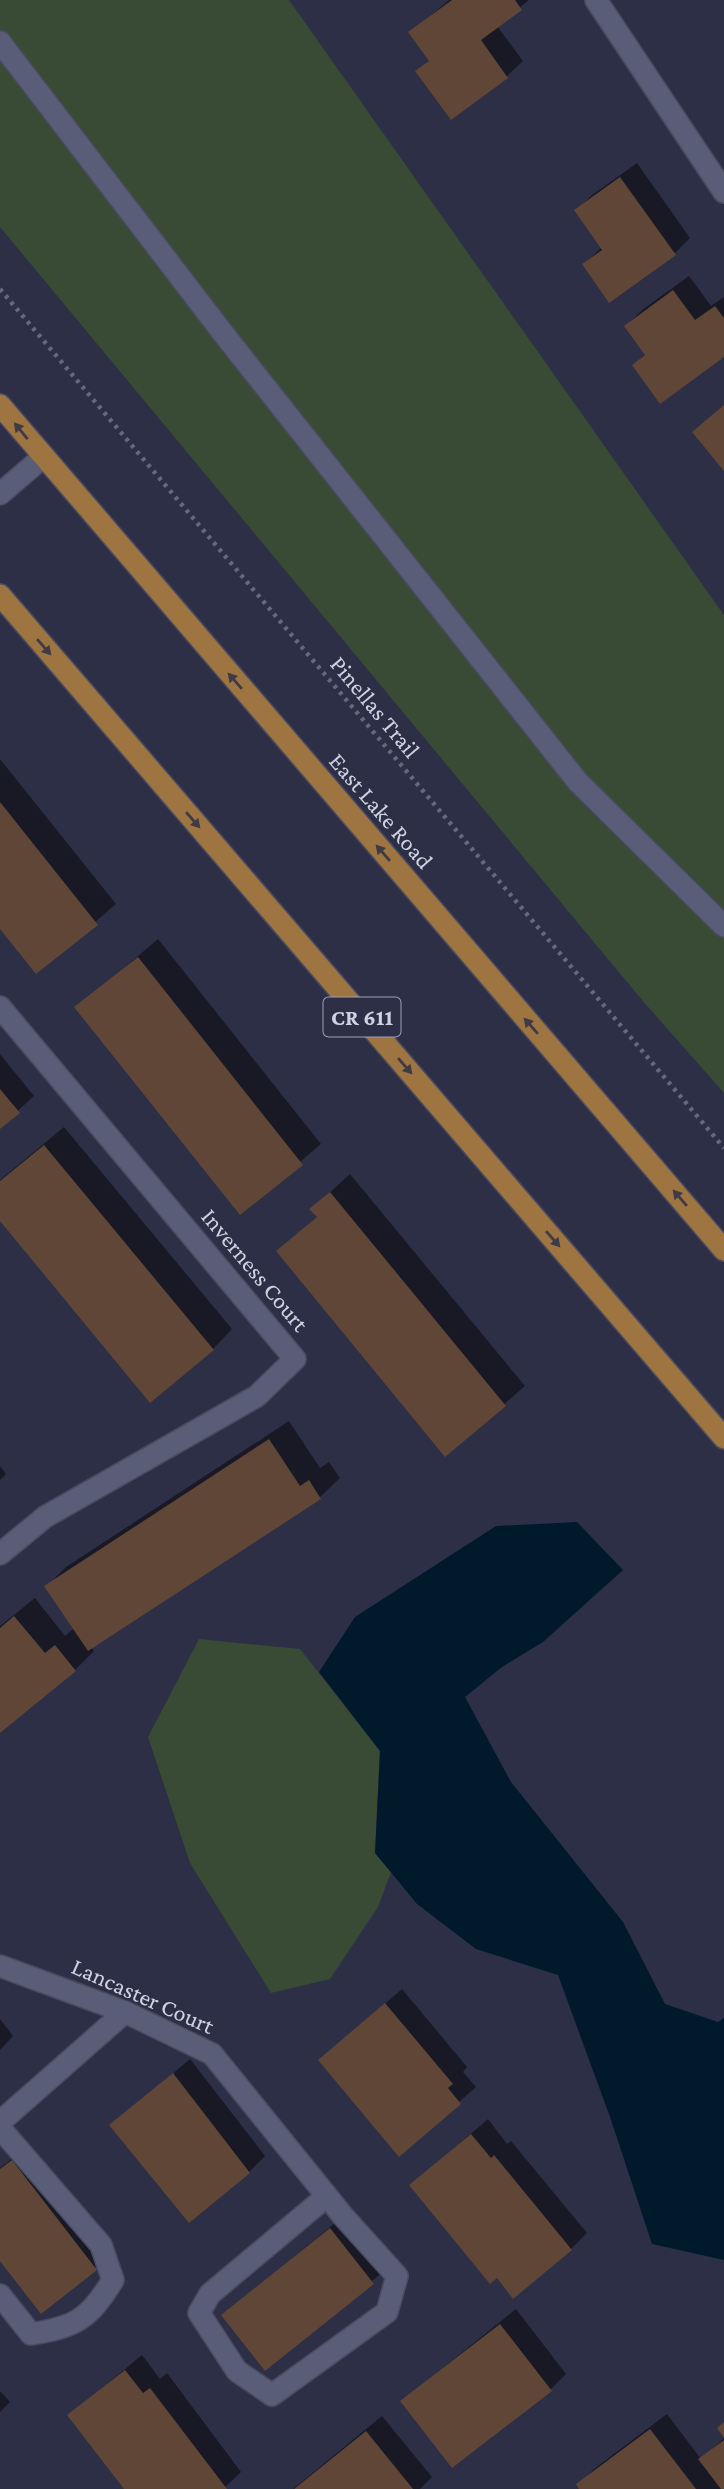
<svg xmlns="http://www.w3.org/2000/svg" width="724" height="2489" font-family="'Crimson Pro',serif">
  <style>
    .green { fill: #394a35 }
    .water { fill: #001a2b }
    .shadow { fill: #0007 }
    .building { fill: #604637 }
    .lines { fill: none; stroke-linecap: round; stroke-linejoin: round }
    .lane-casing { stroke: #494b5f; stroke-width: 24 }
    .street-casing { stroke: #494b5f; stroke-width: 24 }
    .primary-casing { stroke: #494b5f; stroke-width: 24 }
    .path { stroke: #66687d; stroke-width: 4.5; stroke-dasharray: 3.5 5; stroke-linecap: butt }
    .lane { stroke: #5a5d78; stroke-width: 21 }
    .street { stroke: #5a5d78; stroke-width: 21 }
    .primary { stroke: #9e7541; stroke-width: 21 }
    .oneway { fill: #3e3a46 }
    .labels { text-anchor: middle; stroke-width: 5; stroke-linejoin: round; paint-order: stroke }
    .shield { fill: #2d2f47; stroke: #9fa1b3; stroke-width: 2 }
    .shield-label { font-size: 23px; font-weight: bold; fill: #d0d2e1 }
    .street-label { font-size: 24px; fill: #d0d2e1; stroke: #2d2f47 }
  </style>
  <rect width="100%" height="100%" fill="#2d2f47"/>
  <!-- green -->
  <path class="green" d="M0 0H289L724 615V1093L642 1000 0 227Z
    M199 1639 300 1649 380 1751 375 1853 391 1872 378 1907 330 1979 271 1993 190 1863 148 1737Z"/>
  <!-- water -->
  <path class="water" d="M577 1522 623 1570 543 1642 502 1667 465 1697 511 1782 623 1922 665 2004 718 2022 724 2018V2260L652 2244 610 2117 558 1975 476 1949 417 1904 375 1853 380 1751 319 1672 355 1617 496 1526Z"/>
  <!-- shadow -->
  <path class="shadow" d="M449 0H529L497 26 523 61 507 76 451 117 418 71 430 60 410 33Z
    M637 163 690 238 674 254 584 264 602 247 576 211 592 195Z
    M689 276 711 306 724 297V355L634 365 646 353 626 326 642 310Z
    M0 759 116 904 37 972 0 926Z
    M158 939 321 1144 240 1213 77 1008Z
    M0 1054 34 1096 0 1127Z
    M64 1127 232 1329 213 1349 0 1218V1180Z
    M350 1174 525 1386 445 1455 278 1252 318 1216 312 1209Z
    M289 1421 320 1468 329 1462 340 1478 320 1497 91 1647 94 1651 75 1670 0 1731V1626L35 1598 65 1636 74 1628 47 1586 66 1567Z
    M0 1466 6 1474 0 1480Z
    M402 1989 467 2067 463 2072 476 2087 400 2154 320 2060Z
    M0 2019 13 2036 0 2050Z
    M190 2059 265 2156 249 2172 112 2125Z
    M488 2119 507 2144 511 2141 587 2233 571 2249 497 2276 411 2185Z
    M28 2146 112 2253 41 2311 0 2258V2168Z
    M346 2214 389 2267 265 2368 223 2315Z
    M516 2309 566 2374 550 2390 402 2401Z
    M142 2355 160 2379 167 2373 241 2472 223 2489H126L69 2415Z
    M0 2391 10 2402 0 2412Z
    M667 2414 701 2459 724 2438V2489H581L578 2485 594 2469Z
    M382 2416 432 2477 420 2489H293Z"/>
  <!-- building -->
  <path class="building" d="M452 0H515L522 10 481 40 508 78 451 120 415 71 429 61 408 32Z
    M620 177 676 255 609 303 582 264 602 250 574 210Z
    M673 290 695 320 715 306 724 318V357L660 404 632 365 645 355 624 326Z
    M724 405V471L692 432Z
    M0 802 98 925 36 974 0 929Z
    M138 957 303 1165 240 1215 74 1007Z
    M0 1089 20 1113 0 1129Z
    M44 1145 214 1350 150 1403 0 1221V1181Z
    M330 1192 506 1406 445 1457 276 1251 317 1217 309 1209Z
    M269 1439 300 1486 309 1480 321 1499 88 1651 44 1586Z
    M14 1616 45 1653 55 1645 76 1671 0 1733V1628Z
    M385 2003 453 2084 448 2088 461 2104 399 2157 318 2060Z
    M173 2073 250 2173 189 2223 109 2125Z
    M471 2134 491 2158 494 2155 572 2250 513 2299 497 2278 490 2284 409 2185Z
    M12 2160 97 2270 41 2314 0 2261V2169Z
    M330 2228 374 2284 265 2371 221 2315Z
    M500 2324 552 2391 452 2468 400 2401Z
    M125 2370 143 2393 150 2388 227 2489H124L67 2415Z
    M724 2422V2438L717 2428Z
    M650 2429 696 2489H579L576 2484Z
    M366 2431 413 2489H294Z
    M724 2440V2489H721L698 2459Z"/>
  <g class="lines">
    <defs>
      <path id="lane" d="M0 42 226 337 578 782 724 926
        M0 2128 101 2245 113 2280C89 2319 76 2327 31 2334L0 2295"/>
      <path id="street" d="M596 0 724 192
        M0 494 43 457
        M0 1007 295 1359 257 1396 45 1517 0 1554
        M0 1966 125 2012 212 2054 343 2216 397 2276 387 2312 272 2395 237 2371 199 2313 210 2294 327 2196
        M0 2122 125 2012"/>
      <path id="primary" d="M0 405 724 1250
        M0 595 724 1438"/>
    </defs>
    <!-- lane casing -->
    <use href="#lane" class="lane-casing"/>
    <!-- street casing -->
    <use href="#street" class="street-casing"/>
    <!-- primary casing -->
    <use href="#primary" class="primary-casing"/>
    <!-- path -->
    <path class="path" d="M0 289 724 1148"/>
    <!-- lane -->
    <use href="#lane" class="lane"/>
    <!-- street -->
    <use href="#street" class="street"/>
    <!-- primary -->
    <use href="#primary" class="primary"/>
  </g>
  <!-- one-way arrows -->
  <defs><path id="oneway-solid" d="M-6-.8H1V-3.2L6.5 0L1 3.2V.8H-6Z" transform="scale(1.75)"/></defs>
  <g class="oneway">
    <use href="#oneway-solid" transform="translate(21 431) rotate(-129)"/>
    <use href="#oneway-solid" transform="translate(44 647) rotate(49)"/>
    <use href="#oneway-solid" transform="translate(235 681) rotate(-131)"/>
    <use href="#oneway-solid" transform="translate(193 820) rotate(49)"/>
    <use href="#oneway-solid" transform="translate(383 853) rotate(-131)"/>
    <use href="#oneway-solid" transform="translate(531 1026) rotate(-131)"/>
    <use href="#oneway-solid" transform="translate(405 1066) rotate(49)"/>
    <use href="#oneway-solid" transform="translate(680 1198) rotate(-131)"/>
    <use href="#oneway-solid" transform="translate(553 1239) rotate(49)"/>
  </g>
  <g class="labels">
    <!-- shield labels -->
    <rect class="shield" x="323.5" y="997.5" width="77" height="39" rx="5"/>
    <g class="shield-label">
      <text x="362" y="1025">CR 611</text>
    </g>
    <!-- street labels -->
    <g class="street-label">
      <text transform="translate(375 707) rotate(50)" y="8">Pinellas Trail</text>
      <text transform="translate(381 811) rotate(49)" y="8">East Lake Road</text>
      <text transform="translate(255 1270) rotate(50)" y="8">Inverness Court</text>
      <text transform="translate(143 1996) rotate(24)" y="8">Lancaster Court</text>
    </g>
  </g>
</svg>
